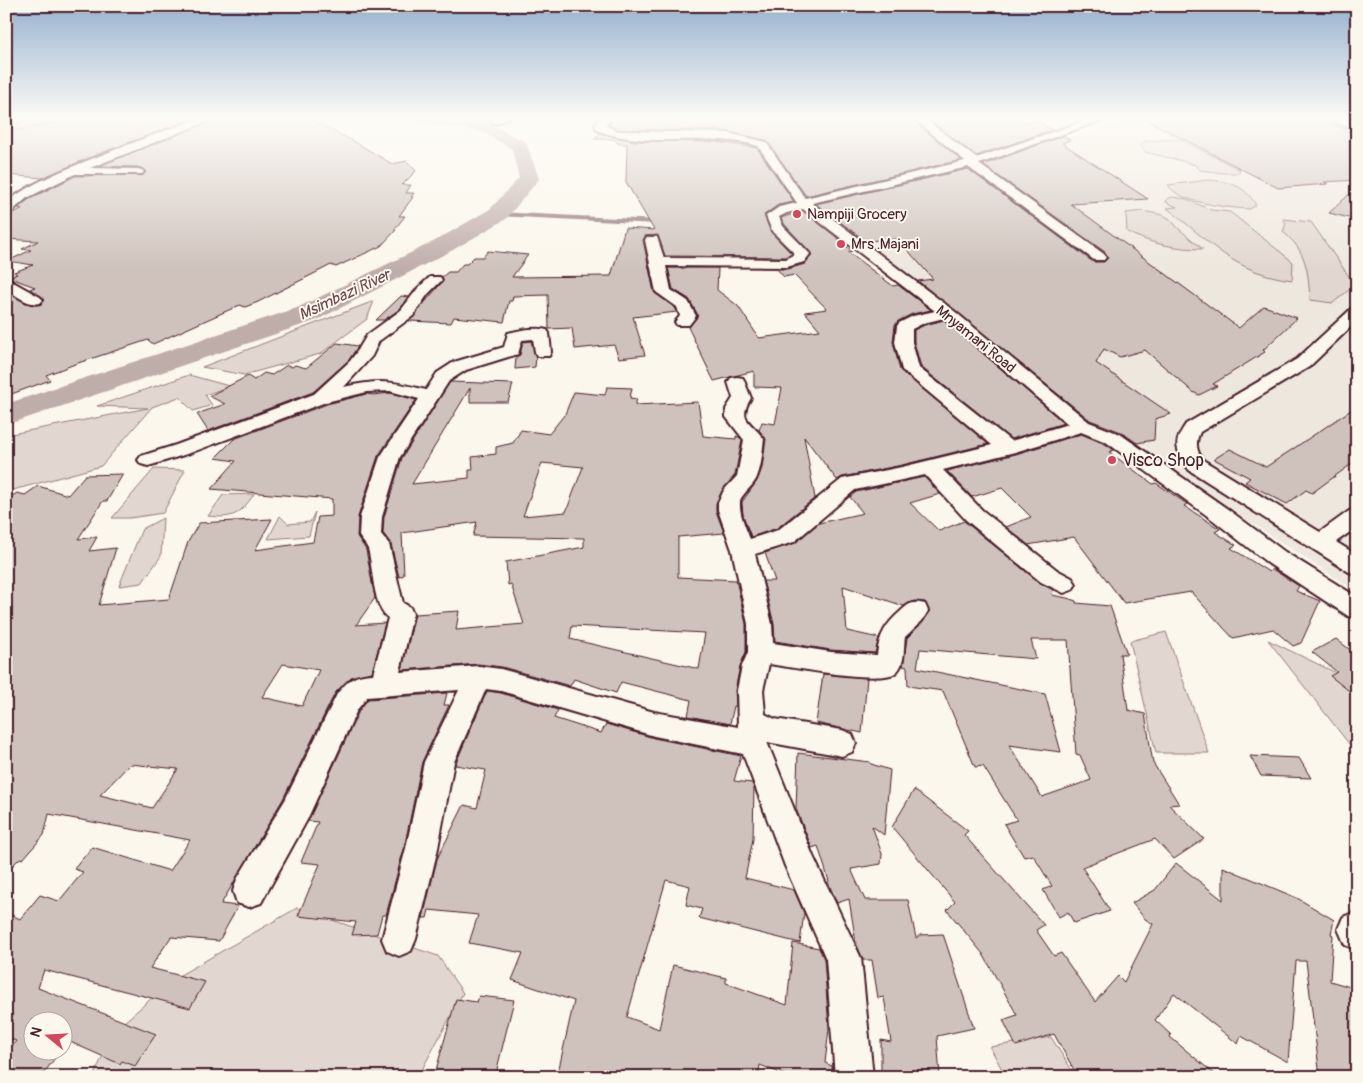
<svg xmlns="http://www.w3.org/2000/svg" width="1363" height="1083" font-family="Pangolin,sans-serif">
  <style>
    .built { fill: #eee7de }
    .green { fill: #e2d7d0; stroke: #967b7e }
    .lines { fill: none; stroke-linecap: round; stroke-linejoin: round }
    .stream-far1 { stroke: #907477; stroke-width: 3 }
    .stream { stroke: #907477; stroke-width: 4 }
    .river { fill: #bfadaa; fill-rule: evenodd }
    .building { fill: #cfc2bc; stroke: #4a1f2b; fill-rule: evenodd }
    .minor-casing { stroke: #4a1f2b; stroke-width: 4 }
    .minor { fill: #fbf7ec; fill-rule: evenodd }
    .poi-dot { fill: #d1495b; stroke: #fbf7ec; stroke-width: 2 }
    .labels { text-anchor: middle; stroke-width: 4; stroke-linejoin: round; paint-order: stroke }
    .far-poi-label { font-size: 15px; fill: #4a1f2b; stroke: #fbf7ec; text-anchor: start }
    .far-street-label { font-size: 15px; fill: #4a1f2b; stroke: #fbf7ec }
    .far-water-label { font-size: 16px; font-style: italic; fill: #6d4a51; stroke: #fbf7ec }
    .poi-label { font-size: 18px; fill: #4a1f2b; stroke: #fbf7ec; text-anchor: start }
  </style>
  <rect width="100%" height="100%" fill="#fbf7ec"/>
  <filter id="ink" filterUnits="userSpaceOnUse"><feTurbulence type="fractalNoise" baseFrequency=".02" numOctaves="2"/><feDisplacementMap in="SourceGraphic" scale="10" xChannelSelector="R" yChannelSelector="G"/><feConvolveMatrix kernelMatrix="1 2 1 2 8 2 1 2 1" color-interpolation-filters="sRGB"/></filter>
  <g filter="url(#ink)">
    <!-- built -->
    <path class="built" d="M1140 118H1322L1357 132V592L1218 501 1162 459 920 289 818 215 860 195 974 167 1009 153Z"/>
    <!-- green -->
    <path class="green" d="M28 118H71L10 130Z
      M1179 139 1240 170 1239 173H1224L1200 170 1195 165 1182 161 1145 152 1140 144 1146 141Z
      M1209 180C1231 182 1244 185 1256 205L1250 209C1230 208 1178 203 1168 185Z
      M1172 197 1186 199 1211 210 1230 212 1293 262 1292 280C1232 272 1212 243 1167 208L1177 207 1166 202 1167 199Z
      M1143 211 1163 215 1170 219 1179 229 1203 249C1177 249 1151 244 1127 232L1126 213Z
      M1283 219 1311 222 1355 285 1333 303 1310 300C1308 271 1307 251 1283 232L1286 223Z
      M374 301 367 319 320 354 244 375 202 367Z
      M189 375 229 386 205 395 212 405 193 411 179 397 152 407 101 466 6 492V435L148 408 97 406Z
      M154 469 185 470 163 513 130 518H112Z
      M254 494C240 515 233 519 208 516L223 495Z
      M315 512 309 536 268 539 280 516 288 524 310 522Z
      M163 518 161 556 142 583 119 586 142 529Z
      M1166 632 1209 753H1156L1130 641Z
      M1268 640 1357 683V754L1353 749Z
      M297 908 438 956 463 993 418 1077H93L115 1030 175 978Z
      M1051 1037 1076 1077H1006L990 1047Z"/>
    <g class="lines">
      <!-- stream-far1 -->
      <path class="stream-far1" d="M607 129 612 118"/>
      <!-- stream -->
      <path class="stream" d="M498 214 657 222"/>
      <!-- river -->
      <path class="river" d="M413 118H455L487 123 526 142 539 179 506 219 451 251 317 320 6 425V404L297 308 435 241 490 209 519 178 512 149 482 132 421 123 415 122Z"/>
    </g>
    <!-- building -->
    <path class="building" d="M77 118H195L93 156 43 178 6 175V133Z
      M218 118H308L355 142 392 164 407 161 416 171 402 185H411L406 193H414L411 197H413L399 216H405L394 230H396L381 246 336 267 331 265 258 302 245 307 240 305 153 344 148 340 75 364 46 375 50 380 6 396V298L13 296 26 303 35 305 41 304 45 300 30 289 35 287 8 277 17 274 14 272 33 265 8 261 31 250 22 249 38 241 6 239V216L22 209 18 208 28 200 75 176 143 175 145 171 138 167 99 166Z
      M616 118H911L961 160 806 196 766 140 727 131 618 129 609 125Z
      M927 118H1018L1024 122 1038 121 1052 130 976 156Z
      M1143 118H1317L1357 134V180L1324 182 1328 184 1278 188Z
      M600 133 635 141 717 142 757 148 794 202 778 205 764 215 771 232 792 254 786 257 665 256 658 235 645 236 643 240 654 292 675 308 677 312 633 317 645 355 619 358 614 345 575 349 572 328 549 329 548 295 513 296 512 301H509L504 322 454 317 451 323 409 321 443 281 442 277 448 272H456L463 264H467L474 257H483L488 251 528 255 512 277 611 276 625 228 654 230 626 182 627 144H619L614 139H594Z
      M1063 136 1070 140 1062 143 1148 199 1071 204 1239 328 1264 306 1297 318 1263 350 1265 352 1213 384 1217 386 1199 395 1193 392 1145 350 1120 357 1104 349 1096 363 1171 414 1155 419 1154 440 1137 443 1121 432 1090 420 918 281 933 279 898 239 866 241 816 204 968 169 1093 262H1104L1108 258 1105 252 983 165Z
      M1357 187V220L1329 213Z
      M803 211 844 243H842L852 251 848 252 893 286 898 285 931 310 912 314 898 321 895 325 893 342 900 370 988 444 902 465 842 477 837 480 804 437 815 498 777 528 751 537 743 516 742 502 757 481 762 468 766 439 759 430 762 422 775 424 782 388 754 387V371L714 381 688 327 690 326 698 315 689 299 673 289 668 268H718L717 290 738 306 759 338 820 330 805 312 827 309 794 275 784 277 777 269H788L805 264 812 255 811 253 785 225 781 218Z
      M401 296 409 297 400 309 384 320H376Z
      M944 320 1064 423 1011 439 921 367 914 342V330L925 325Z
      M531 341 536 357 535 367 515 369 516 357 520 355 523 342Z
      M337 343 358 346 349 360 313 392 208 431 197 414 225 404 209 396 248 376 254 380 264 373 272 375 287 365 292 367 295 365 306 368Z
      M450 382 513 384 508 402H470V388L412 484 469 478V470H473L472 457 496 454V447L513 443 521 430 549 434 565 414 574 392 605 395 607 387 632 388 630 398 637 399 635 405 698 402 703 436 736 439V436L739 437 742 440 735 475 723 489 716 503V511L724 533 678 537V577L736 580 746 624V652L740 666 735 690 736 706H734L730 724 688 716 691 700 621 682 616 693 574 679 570 686 502 667 478 664 402 670 415 614 459 611 456 630 524 624 511 584 508 585 506 562 584 547V538L473 536 477 522 402 533 404 575 399 577 391 544 383 533 384 517 402 458ZM542 463 583 467 566 512 523 516ZM572 626 705 633 699 669 570 639Z
      M390 393 416 400 378 456 358 517 357 536 366 550 375 598 356 625 385 623 372 672 351 677 335 693 283 799 221 904 238 906 219 941 171 937 150 968 205 982 190 1008 44 970 38 988 156 1034 135 1066 122 1061 120 1064 68 1041 62 1048V1020H32V1050H61L41 1077H6V1054L16 1041 6 1037V912L20 919 40 895 59 901 83 872 74 869 92 847 170 871 190 840 49 814 44 835 23 859 20 858 6 872V500L17 493 25 495 38 486 68 495 85 475 123 474 107 501H103L78 539 97 537 89 551 116 548 99 605 169 599 188 542 199 523 272 519 255 550 313 542 318 517 332 516V499L211 489 236 461 215 458 234 439 327 404 367 394 373 395ZM283 664 319 670 302 706 262 697ZM130 764 178 769 152 808 100 795Z
      M1357 406V460L1312 493 1306 490 1287 504 1245 482 1250 478 1214 459 1230 449 1266 467Z
      M1081 434 1105 444 1114 450 1109 452 1153 484 1156 483 1187 504 1184 506 1220 529 1215 532 1236 545 1231 548 1269 572 1272 569 1299 586 1296 591 1320 601 1301 643 1293 646 1273 629 1233 638 1191 592 1124 603 1074 537 1028 545 1006 527 1031 517 1002 488 972 497 947 471 1016 454Z
      M924 477 940 494 910 503 939 531 964 521 1040 583 1053 590 1052 595 1067 598 1076 601V603L1110 606 1127 654H1120L1128 710 1145 714 1153 763 1179 804 1169 805 1204 839 1174 859 1155 839 1082 867 1110 911 1074 923 1068 912 1059 917 1043 890 1052 886 1033 855 1024 857 1004 824 1017 820 983 766 975 767 943 691 908 686 907 667 903 666 907 638 923 622 930 612 925 602 914 601 904 606 843 586 847 631 879 638 875 653 831 650 775 641 774 624 763 581H775L765 553 795 543 819 523 863 513 850 497 856 492ZM1031 640H1068L1076 754 1080 755 1091 780 1042 797 1009 745 1061 752 1045 694 917 668 920 649 1036 659Z
      M1336 639 1357 655V697L1330 676 1337 672 1312 652Z
      M823 674 867 678 862 733 816 723Z
      M487 691 501 693 558 710 554 718 601 733 606 724 654 738 741 756 734 781 752 783 754 788 753 839 745 878 794 890 804 913 800 943 699 918 702 909 686 905 690 886 666 880 627 1017 659 1029 673 965 726 978V983L787 1005 793 943 819 948 824 959 829 1029 825 1063 832 1066 833 1077H790L760 1065 758 1077H557L574 1001 512 980 523 953 469 943 478 915 429 910 427 918H423L437 859 464 805 477 808 486 770 455 765Z
      M447 693 444 705H449L422 762 404 848 386 915H382L377 934 352 935 356 922 298 916 320 864 301 862 318 822 308 821 359 711 368 699Z
      M798 753 870 762 871 764 890 770 884 835 872 826 882 854 881 864 851 869 865 900H908L916 938 920 935 943 934 974 1028 937 1036 940 1077H881V1040L891 1042 884 997 878 998 872 960H863L856 943 849 899 837 903 828 882 829 881 818 846 812 848 796 809Z
      M1250 756 1299 758 1311 778 1261 776Z
      M914 790 968 831 964 835 1044 925 1036 930 1054 956 1061 953 1095 1002 1118 976 1124 982 1153 924 1145 919 1132 903 1155 890 1176 863 1223 900V867L1297 898 1334 920 1331 934 1333 935 1330 981 1357 989V1077H1320L1306 961H1296L1288 1062 1241 1036 1238 1044 1174 993 1155 1020 1171 1035 1170 1037 1218 1077H1078L1054 1034 1016 1046 1003 1020 1017 1015 983 954 947 910 955 902 892 827Z
      M479 996 514 1000 495 1077H434L456 999 477 1002Z"/>
    <g class="lines">
      <defs>
        <path id="minor" d="M12 118H25L6 127V120Z
          M201 118H216L90 168 138 169 142 170 144 172 142 174H75L27 198 10 213 6 214V203C31 182 64 170 94 158 130 144 165 130 201 118Z
          M509 118 496 124 491 121 495 118Z
          M600 118H611L606 126 618 131 727 133 766 142 805 198 965 161 913 118H924L976 158 1093 118H1108L979 164 1104 254 1106 257 1104 260H1094L968 167 812 203 953 310 1089 422 1120 434 1229 510 1285 552 1357 597V618L1348 616 1269 564 1213 520 1106 442 1081 432 1015 452 943 470 982 510 1057 570 1072 578 1076 584 1072 590 1064 593 1041 582 966 520 925 475 855 490 794 542 755 554 772 624 773 643 831 652 877 655C879 635 886 624 901 611 909 603 913 601 925 604L928 611 922 621 905 637C903 649 906 665 895 673 879 684 791 667 769 664L763 690 765 714 775 719 842 730 852 734 856 743 852 752 842 756 767 742 813 856 861 958 873 1077H835L826 959 785 866 743 754 654 736 501 691 486 689 454 762 438 848 416 939 411 951 399 956 387 951 382 939 406 848 424 762 459 690 367 697 357 710 307 820 261 903 249 907 237 903 233 891 237 879 285 800 337 694C349 679 354 675 373 674L388 618C373 608 373 566 368 549 366 544 361 540 359 536L360 517 380 457 419 399 390 391 367 392 326 402 190 453 155 464 148 466 141 464 138 460 141 456 176 445 314 394 350 361 358 350 367 335 401 310 418 288 430 277H440L442 280 428 294 413 316 379 341 372 356 344 387C380 379 391 381 426 390L437 373 454 362 504 347 508 333C520 330 535 327 547 330L549 333 551 352 549 356H537L535 352 533 339 522 340 518 354 466 370 449 381 400 457 382 517 381 534 389 544 403 603 410 607 413 614 400 672 478 666 501 669 654 712 738 727 737 690 742 666 748 652V624L732 550 718 510V503L724 490 737 476 744 440 726 417V409L733 398 728 382 731 378 737 377 743 378 751 398C737 421 751 421 764 439 762 452 762 465 757 477 754 486 740 495 740 502 739 514 746 528 750 539L778 530 842 479 902 467 992 445 902 370 895 342 897 326 899 323 913 316 935 311 803 209 787 213 779 217 783 226 810 254 804 262 787 267 666 266 671 290 688 301 696 316 689 325H677L675 322 680 316 677 307 656 292 645 240 647 237H657L664 258 786 259 795 254 772 231 766 216 779 207 797 203 758 146C705 131 646 150 597 130L595 124ZM944 318 1068 424 1011 441 919 368 912 342V329L924 323Z
          M1327 118H1341L1357 124V131Z
          M6 278 40 297 43 300 40 303C28 306 16 295 6 289Z
          M1357 307V321L1309 367 1200 432C1195 443 1196 450 1203 460L1320 532 1349 511 1357 509V527L1336 542 1357 555V574L1349 572 1189 470C1176 450 1172 444 1186 424L1297 359 1351 309Z
          M1355 912 1357 913V950L1345 945 1338 929 1343 917Z"/>
      </defs>
      <!-- minor casing -->
      <use href="#minor" class="minor-casing"/>
      <!-- minor -->
      <use href="#minor" class="minor"/>
    </g>
  </g>
  <!-- sky -->
  <linearGradient id="sky" x2="0" y2="1"><stop stop-color="#97b1cf"/><stop offset="0.44" stop-color="#fdfbf6"/><stop offset="1" stop-color="#fdfbf6" stop-opacity="0"/></linearGradient>
  <rect width="1363" height="270" fill="url(#sky)"/>
  <!-- markers -->
  <g class="poi-dot">
    <circle cx="797" cy="214" r="5"/>
    <circle cx="841" cy="244" r="5"/>
    <circle cx="1112" cy="460" r="5"/>
  </g>
  <g class="labels">
    <!-- far-poi labels -->
    <g class="far-poi-label">
      <text x="807" y="219">Nampiji Grocery</text>
      <text x="851" y="249">Mrs .Majani</text>
    </g>
    <!-- far-street labels -->
    <g class="far-street-label">
      <text transform="translate(976 339) rotate(39)" y="5">Mnyamani Road</text>
    </g>
    <!-- far-water labels -->
    <g class="far-water-label">
      <text transform="translate(344 294) rotate(-25)" y="6">Msimbazi River</text>
    </g>
    <!-- poi labels -->
    <g class="poi-label">
      <text x="1122" y="466">Visco Shop</text>
    </g>
  </g>
  <!-- margin -->
  <rect width="1363" height="1083" fill="none" stroke="#fbf7ec" stroke-width="25"/>
  <rect x="12" y="12" width="1338" height="1058" fill="none" stroke="#4a1f2b" stroke-width="2" filter="url(#ink)"/>
  <!-- north arrow -->
  <g transform="translate(48 1036) rotate(288)"><circle r="24" fill="#fbf7ec" stroke="#b4a19f"/>
  <path d="M0-4L9 19L0 12L-9 19Z" fill="#d1495b"/>
  <text y="-8" font-size="14" font-weight="bold" text-anchor="middle" fill="#4a1f2b">N</text>
  </g>
</svg>
